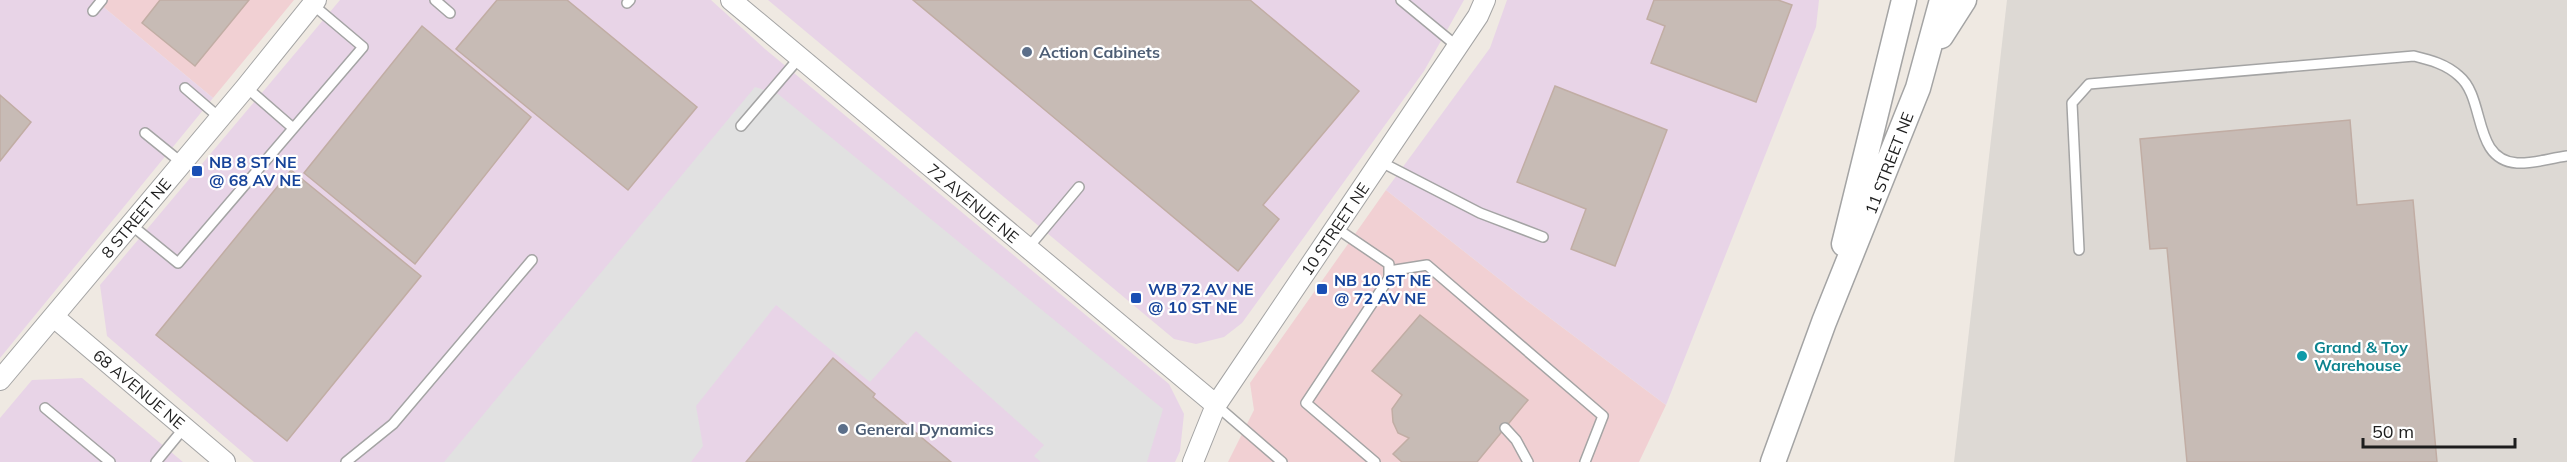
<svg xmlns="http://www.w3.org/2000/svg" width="2567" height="462" font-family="Mulish,sans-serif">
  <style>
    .commercial { fill: #f1d0d3 }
    .industrial { fill: #e8d4e7 }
    .airport { fill: #ddd9d4 }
    .parking { fill: #e1e1e1 }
    .building { fill: #c7bbb5; stroke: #c1ada4; stroke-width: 1.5 }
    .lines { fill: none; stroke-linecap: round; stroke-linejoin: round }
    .service-casing { stroke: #a4a4a4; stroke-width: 12 }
    .minor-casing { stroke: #a4a4a4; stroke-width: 22 }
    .tertiary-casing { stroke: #a4a4a4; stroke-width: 27 }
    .service { stroke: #fff; stroke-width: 9 }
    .minor { stroke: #fff; stroke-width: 20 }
    .tertiary { stroke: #fff; stroke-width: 24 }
    .service-dot { fill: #5c6f8a; stroke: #fff; stroke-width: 2 }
    .transit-dot { fill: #1a4fb4; stroke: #fff; stroke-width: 2 }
    .culture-dot { fill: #0f9aa8; stroke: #fff; stroke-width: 2 }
    .labels { text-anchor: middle; stroke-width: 4.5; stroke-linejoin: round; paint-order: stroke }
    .service-label { font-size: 16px; font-weight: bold; fill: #4e5e75; stroke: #fff; text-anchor: start }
    .transit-label { font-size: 16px; font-weight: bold; fill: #164399; stroke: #fff; text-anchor: start }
    .street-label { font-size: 16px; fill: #1d1d1d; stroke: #fff }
    .culture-label { font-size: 16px; font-weight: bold; fill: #0d838f; stroke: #fff; text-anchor: start }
  </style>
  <rect width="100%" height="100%" fill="#efe9e2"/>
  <!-- commercial -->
  <path class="commercial" d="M95 0H294L213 98Z
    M1386 190 1526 300 1666 405 1639 462H1228L1254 410 1250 383Z"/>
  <!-- industrial -->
  <path class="industrial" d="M0 0H95L213 98 0 358Z
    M340 0H711L765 49 1169 384 1184 414 1180 451 1175 462H254L107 336 100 285Z
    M768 0H1464L1424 71 1242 323 1224 337 1196 344 1174 339Z
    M1507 0H1819L1816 27 1666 405 1526 300 1386 190 1490 48Z
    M82 378 183 462H0V418L32 380Z"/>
  <!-- airport -->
  <path class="airport" d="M2007 0H2567V462H1954Z"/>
  <!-- parking -->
  <path class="parking" d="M755 87 778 94 1163 409 1147 462H1041L1034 456 1044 445 916 331 870 382 776 305 696 406 703 446 691 462H444Z"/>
  <!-- building -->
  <path class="building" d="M160 0H249L195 66 142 23Z
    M497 0H567L697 107 628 190 456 49Z
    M913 0H1250L1359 91 1263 205 1279 219 1238 271Z
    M1654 0H1778L1792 5 1756 102 1651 63 1665 26 1647 19Z
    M422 26 531 117 415 264 304 173Z
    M1555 86 1667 130 1615 266 1571 249 1586 209 1517 182Z
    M0 95 31 122 0 161Z
    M2350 120 2357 205 2413 200 2437 462H2187L2167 248 2150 249 2140 139Z
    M291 170 421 276 287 441 156 335Z
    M1420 315 1528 400 1477 462H1402L1393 454 1409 438 1398 433 1393 422 1392 409 1402 395 1372 371Z
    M833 358 875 394 873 397 951 462H746Z"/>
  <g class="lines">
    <defs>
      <path id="service" d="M435 0 450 13
        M1401 0 1458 47
        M627 3 630 0
        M93 11 102 0
        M246 87 293 128
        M185 88 220 118
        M741 126 800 57
        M145 133 182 163
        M1381 162 1480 213 1543 237
        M130 224 178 263 363 47 312 4
        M1336 228 1389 264V278L1306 403 1375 462
        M1028 248 1079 187
        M2079 250 2072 103 2089 84 2414 56C2430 60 2446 64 2459 76 2486 98 2472 160 2517 163 2533 164 2551 158 2567 156
        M1389 271 1427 265 1603 416 1585 462
        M1216 405 1282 462
        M45 408 110 462
        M1505 428 1516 440 1528 462
        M156 462 184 428
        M346 462 393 424 532 260"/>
      <path id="minor" d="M731 0 1216 405
        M54 317 225 462
        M0 380 246 87 316 0
        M1193 462 1216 405 1478 16 1485 0"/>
      <path id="tertiary" d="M1941 36 1964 0
        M1844 244 1904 0
        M1773 462 1824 322 1918 88 1942 0"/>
    </defs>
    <!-- service casing -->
    <use href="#service" class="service-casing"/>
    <!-- minor casing -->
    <use href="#minor" class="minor-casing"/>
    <!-- tertiary casing -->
    <use href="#tertiary" class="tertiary-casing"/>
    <!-- service -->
    <use href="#service" class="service"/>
    <!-- minor -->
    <use href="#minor" class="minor"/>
    <!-- tertiary -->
    <use href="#tertiary" class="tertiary"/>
  </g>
  <!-- markers -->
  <g class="service-dot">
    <circle cx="1027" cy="52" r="6"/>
    <circle cx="843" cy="429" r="6"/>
  </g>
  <g class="transit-dot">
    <rect x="191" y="165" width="12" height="12" rx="3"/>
    <rect x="1316" y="283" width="12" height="12" rx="3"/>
    <rect x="1130" y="292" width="12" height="12" rx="3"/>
  </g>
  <circle class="culture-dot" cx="2302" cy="356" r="6"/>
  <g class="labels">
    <!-- service labels -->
    <g class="service-label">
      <text x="1039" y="58">Action Cabinets</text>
      <text x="855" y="435">General Dynamics</text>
    </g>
    <!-- transit labels -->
    <g class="transit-label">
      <text x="209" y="168">NB 8 ST NE<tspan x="209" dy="18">@ 68 AV NE</tspan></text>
      <text x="1334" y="286">NB 10 ST NE<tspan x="1334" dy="18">@ 72 AV NE</tspan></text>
      <text x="1148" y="295">WB 72 AV NE<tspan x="1148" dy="18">@ 10 ST NE</tspan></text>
    </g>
    <!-- street labels -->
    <g class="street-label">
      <text transform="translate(1889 163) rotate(-69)" y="6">11 STREET NE</text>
      <text transform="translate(973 203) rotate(40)" y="6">72 AVENUE NE</text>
      <text transform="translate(136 218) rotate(-50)" y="6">8 STREET NE</text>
      <text transform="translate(1335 229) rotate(-56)" y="6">10 STREET NE</text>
      <text transform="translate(139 389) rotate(40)" y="6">68 AVENUE NE</text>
    </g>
    <!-- culture labels -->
    <g class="culture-label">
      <text x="2314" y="353">Grand &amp; Toy<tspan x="2314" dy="18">Warehouse</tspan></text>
    </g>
  </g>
  <!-- scale -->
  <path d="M2363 438v9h152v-9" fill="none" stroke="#1d1d1d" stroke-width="3"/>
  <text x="2372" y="438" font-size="18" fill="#1d1d1d" stroke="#ffffff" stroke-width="4.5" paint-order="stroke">50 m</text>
</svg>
